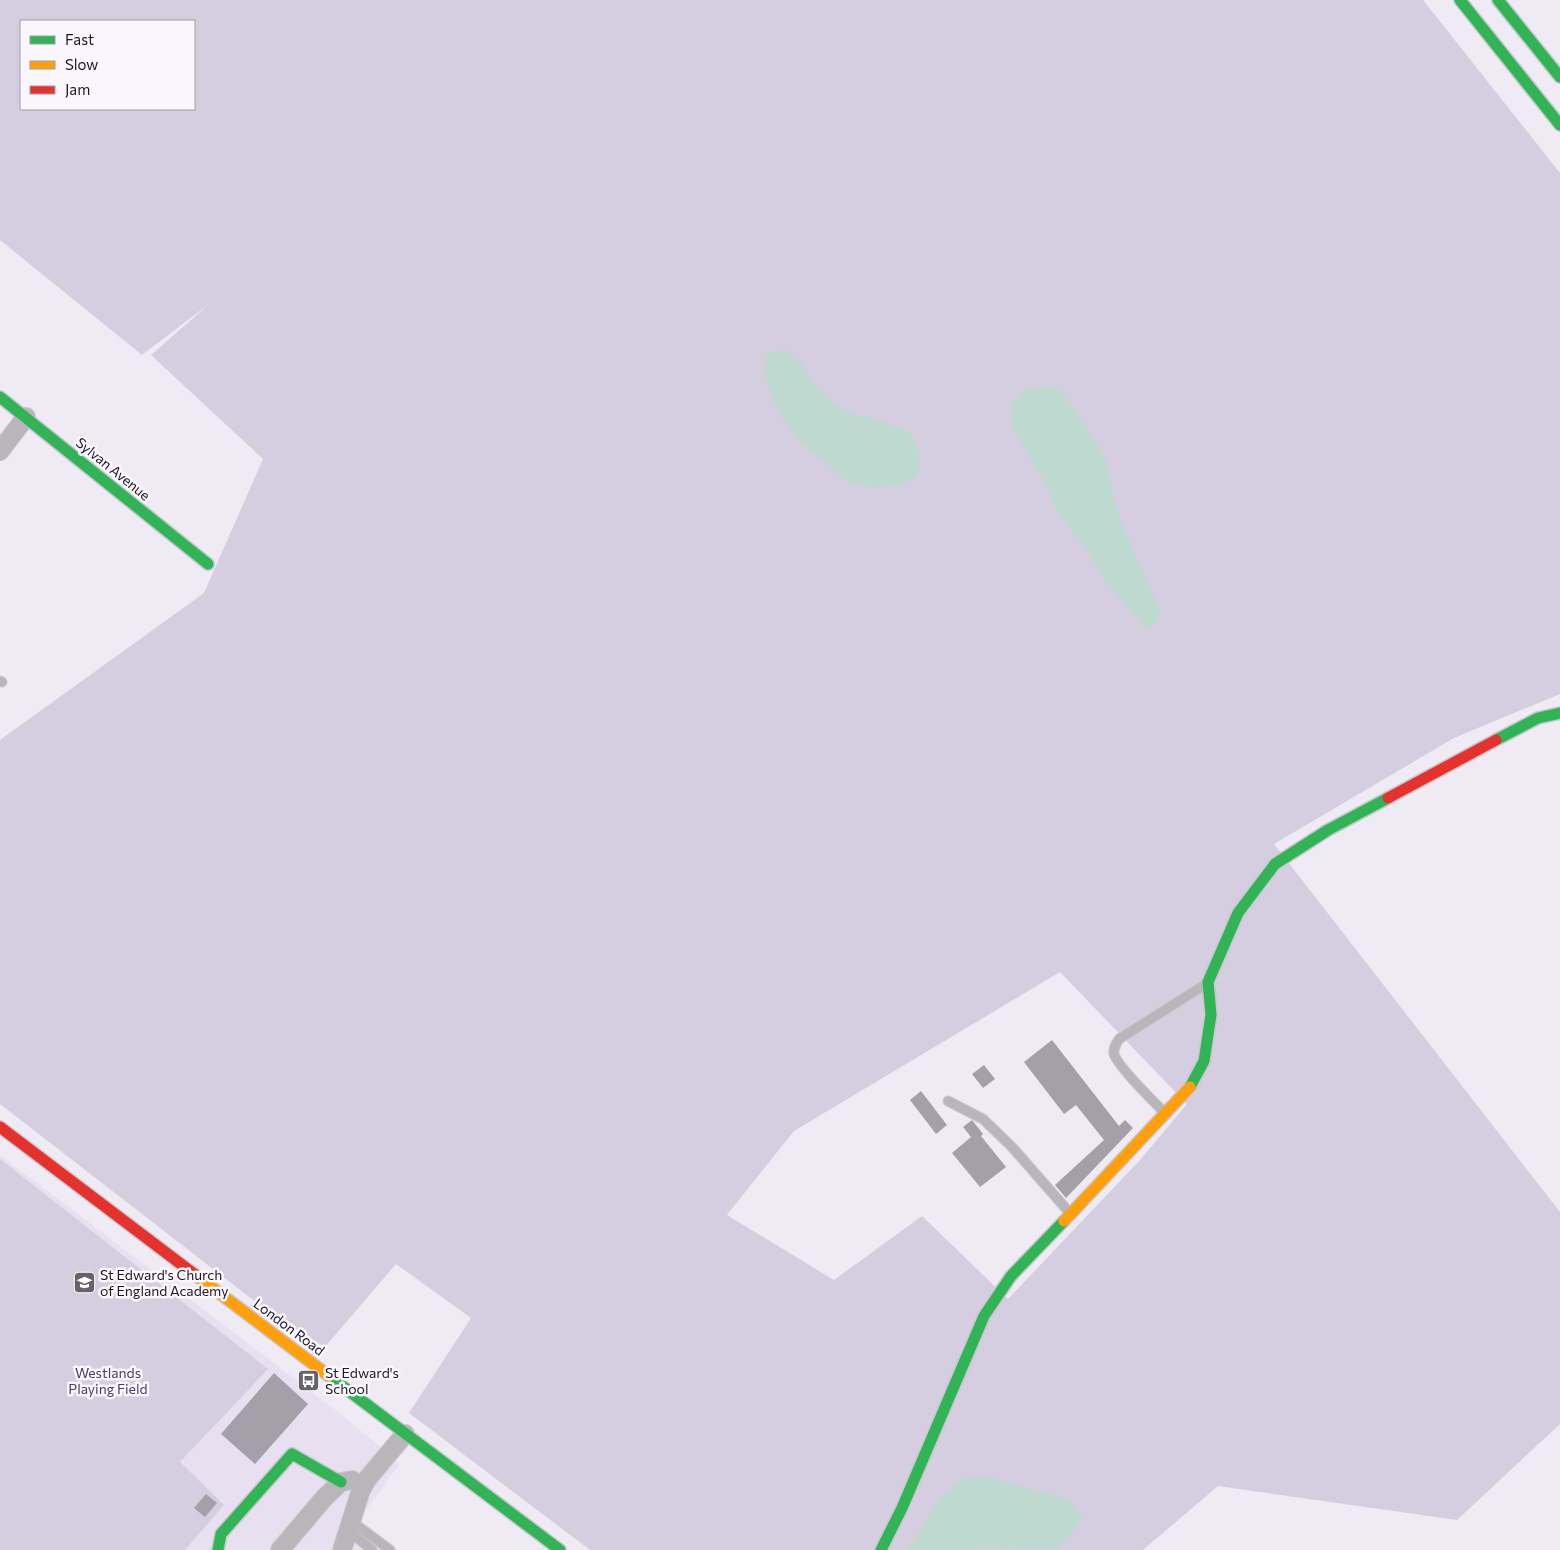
<svg xmlns="http://www.w3.org/2000/svg" width="1560" height="1550" font-family="Commissioner,sans-serif">
  <style>
    .built { fill: #e8e0f1 }
    .green { fill: #d5cee0; fill-rule: evenodd }
    .water { fill: #bed9d0 }
    .building { fill: #a4a0a9 }
    .lines { fill: none; stroke-linecap: round; stroke-linejoin: round }
    .lane-casing { stroke: #c9c6cd; stroke-width: 11 }
    .street-casing { stroke: #c9c6cd; stroke-width: 20 }
    .fast-casing { stroke: #c9c6cd; stroke-width: 14 }
    .slow-casing { stroke: #c9c6cd; stroke-width: 14 }
    .jam-casing { stroke: #c9c6cd; stroke-width: 14 }
    .lane { stroke: #b8b6ba; stroke-width: 9 }
    .street { stroke: #b8b6ba; stroke-width: 18 }
    .fast { stroke: #30b455; stroke-width: 11 }
    .slow { stroke: #ff9f0a; stroke-width: 11 }
    .jam { stroke: #e5322d; stroke-width: 11 }
    .labels { text-anchor: middle; stroke-width: 5; stroke-linejoin: round; paint-order: stroke }
    .street-label { font-size: 14px; fill: #1b191e; stroke: #f9f7fd }
    .poi-label { font-size: 14px; fill: #1b191e; stroke: #f9f7fd; text-anchor: start }
    .park-label { font-size: 14px; fill: #4e3a66; stroke: #f9f7fd }
  </style>
  <rect width="100%" height="100%" fill="#efebf4"/>
  <!-- built -->
  <path class="built" d="M0 1155 337 1411 393 1457 399 1465 365 1511 361 1521 399 1550H0Z"/>
  <!-- green -->
  <path class="green" d="M0 0H1423L1560 173V694L1454 738 1274 844 1560 1212V1424L1457 1520 1218 1486 1143 1550H590L409 1413 471 1318 396 1264 325 1347 275 1317 0 1104V740L204 593 263 459 151 355 209 304 142 355 0 240ZM21 21H194V109H21ZM1060 972 1187 1104 1140 1160 1008 1299 922 1216 834 1280 727 1215 794 1131Z
    M0 1159 268 1369 180 1462 224 1505 185 1550H0Z"/>
  <!-- water -->
  <path class="water" d="M786 350 802 364 814 384 832 402 853 415 874 418 910 433 919 452V473L904 485 875 487 850 484 800 442 783 419 771 396 765 373 767 354Z
    M1051 385 1064 394 1105 456 1113 494 1122 524 1161 612 1155 625 1146 628 1106 583 1086 548 1062 519 1045 482 1011 425V404L1026 389Z
    M964 1478H992L1070 1500 1083 1518 1058 1549 907 1550 922 1529 937 1501Z"/>
  <!-- building -->
  <path class="building" d="M1052 1040 1119 1126 1125 1120 1133 1128 1066 1198 1055 1185 1104 1140 1076 1105 1064 1114 1024 1062Z
    M984 1065 995 1079 983 1088 972 1074Z
    M921 1091 947 1125 936 1134 910 1100Z
    M972 1120 983 1134 981 1136 1006 1167 980 1187 952 1153 971 1137 963 1127Z
    M274 1373 308 1404 255 1464 221 1434Z
    M206 1494 217 1503 205 1517 194 1508Z"/>
  <g class="lines">
    <defs>
      <path id="lane" d="M0 681 2 682
        M948 1101 983 1119 1012 1147 1069 1212
        M1165 1113C1154 1102 1118 1067 1114 1054 1113 1048 1116 1044 1119 1039L1206 984
        M351 1521 390 1550
        M348 1530 372 1550"/>
      <path id="street" d="M0 451 26 417
        M280 1550 325 1497 341 1482 352 1480
        M342 1550 361 1490 368 1478 405 1434"/>
      <path id="fast" d="M1460 0 1560 125
        M1498 0 1560 77
        M0 397 208 564
        M1496 740 1538 718 1560 713
        M1190 1087 1204 1061 1211 1015 1208 982 1238 913 1275 864 1328 830 1388 798
        M329 1376 560 1550
        M218 1550 221 1534 292 1454 341 1482
        M881 1550 902 1508 984 1316 1011 1276 1064 1221"/>
      <path id="slow" d="M1064 1221 1190 1087
        M194 1274 329 1376"/>
      <path id="jam" d="M1388 798 1496 740
        M0 1127 194 1274"/>
    </defs>
    <!-- lane casing -->
    <use href="#lane" class="lane-casing"/>
    <!-- street casing -->
    <use href="#street" class="street-casing"/>
    <!-- fast casing -->
    <use href="#fast" class="fast-casing"/>
    <!-- slow casing -->
    <use href="#slow" class="slow-casing"/>
    <!-- jam casing -->
    <use href="#jam" class="jam-casing"/>
    <!-- lane -->
    <use href="#lane" class="lane"/>
    <!-- street -->
    <use href="#street" class="street"/>
    <!-- fast -->
    <use href="#fast" class="fast"/>
    <!-- slow -->
    <use href="#slow" class="slow"/>
    <!-- jam -->
    <use href="#jam" class="jam"/>
  </g>
  <!-- icons -->
  <defs>
    <symbol id="school-square" viewBox="-11 -11 22 22"><rect x="-9" y="-9" width="18" height="18" rx="4" fill="#656269" stroke="#f9f7fd"/><path d="M0-5L7-2L0 1L-7-2ZM-4 1L0 2.5L4 1V4Q0 6-4 4Z" fill="#fff"/></symbol>
    <symbol id="bus-square" viewBox="-11 -11 22 22"><rect x="-9" y="-9" width="18" height="18" rx="4" fill="#656269" stroke="#f9f7fd"/><path d="M-5-6H5V4H4V6H2V4H-2V6H-4V4H-5ZM-3.5-4V0h7V-4ZM-3.5 1.2v1.5H-2V1.2ZM2 1.2v1.5H3.5V1.2Z" fill="#fff"/></symbol>
  </defs>
  <g fill-rule="evenodd">
    <use href="#school-square" x="72" y="1270" width="25" height="25"/>
    <use href="#bus-square" x="296" y="1368" width="25" height="25"/>
  </g>
  <g class="labels">
    <!-- street labels -->
    <g class="street-label">
      <text transform="translate(113 469) rotate(39)" y="5">Sylvan Avenue</text>
      <text transform="translate(289 1327) rotate(37)" y="5">London Road</text>
    </g>
    <!-- poi labels -->
    <g class="poi-label">
      <text x="100" y="1280">St Edward's Church<tspan x="100" dy="16">of England Academy</tspan></text>
      <text x="325" y="1378">St Edward's<tspan x="325" dy="16">School</tspan></text>
    </g>
    <!-- park labels -->
    <g class="park-label">
      <text x="108" y="1378">Westlands<tspan x="108" dy="16">Playing Field</tspan></text>
    </g>
  </g>
  <!-- legend -->
  <rect x="20" y="20" width="175" height="90" fill="#f9f7fd" stroke="#a09ea4"/>
  <rect x="30" y="36" width="25" height="8" fill="#30b455" stroke="#a09ea4"/>
  <text x="65" y="45" font-size="15" fill="#1b191e">Fast</text>
  <rect x="30" y="61" width="25" height="8" fill="#ff9f0a" stroke="#a09ea4"/>
  <text x="65" y="70" font-size="15" fill="#1b191e">Slow</text>
  <rect x="30" y="86" width="25" height="8" fill="#e5322d" stroke="#a09ea4"/>
  <text x="65" y="95" font-size="15" fill="#1b191e">Jam</text>
</svg>
